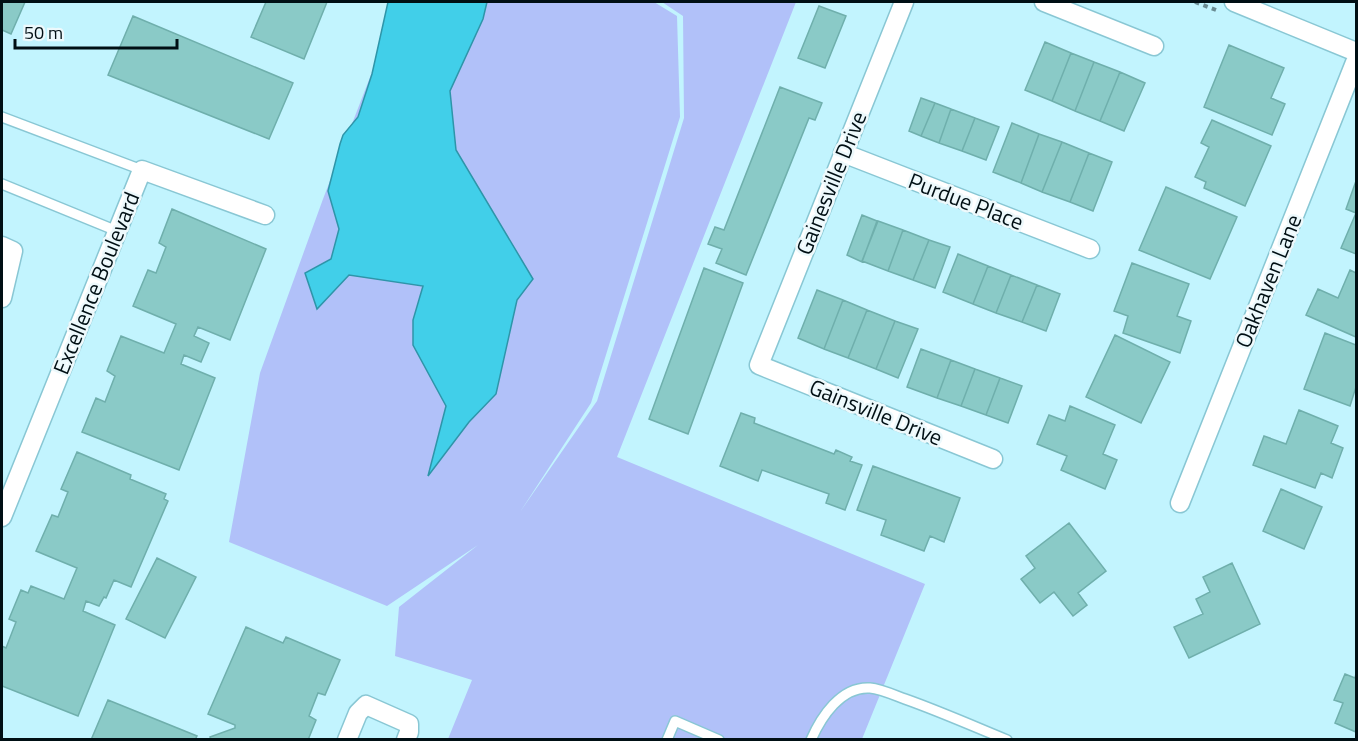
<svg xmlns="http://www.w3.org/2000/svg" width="1358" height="741" font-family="'Titillium Web',sans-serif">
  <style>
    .green { fill: #b1c1f9 }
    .water { fill: #41cfe9; stroke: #2e95a9; stroke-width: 1.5 }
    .building { fill: #8acac7; stroke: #6fafac; stroke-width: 1.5 }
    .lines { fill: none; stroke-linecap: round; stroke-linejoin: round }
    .lane-casing { stroke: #89c7d4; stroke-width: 12 }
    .street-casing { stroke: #89c7d4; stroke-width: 21 }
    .path { stroke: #698b92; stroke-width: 4; stroke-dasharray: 4.5 4.5; stroke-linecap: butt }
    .lane { stroke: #fff; stroke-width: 9 }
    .street { stroke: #fff; stroke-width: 18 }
    .labels { text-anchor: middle; stroke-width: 5; stroke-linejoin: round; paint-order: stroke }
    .street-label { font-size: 22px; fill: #000f14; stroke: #edf9fc }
  </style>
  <rect width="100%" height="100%" fill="#c2f4fe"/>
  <!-- green -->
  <path class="green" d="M399 2H654L677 16 680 117 591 403 520 512 597 401 684 118 683 16 662 2H796L617 457 925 584 862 739H448L472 680 395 656 399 607 478 545 387 606 229 542 260 373 323 199Z"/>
  <!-- water -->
  <path class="water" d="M388 2H487L483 19 450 91 456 150 533 279 517 300 496 394 469 422 428 476 446 406 413 345V320L423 286 349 275 317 309 305 273 331 259 339 229 328 191 340 144 343 135 358 117 372 74Z"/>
  <!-- building -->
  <path class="building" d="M2 2H25L11 34 2 30Z
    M266 2H327L304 59 251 37Z
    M819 6 846 16 825 68 798 58Z
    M133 16 293 83 269 139 108 75Z
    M1045 42 1071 53 1052 101 1025 90Z
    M1229 45 1284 68 1271 98 1285 104 1272 135 1204 107Z
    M1071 53 1094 62 1075 111 1052 101Z
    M1094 62 1120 72 1100 121 1075 111Z
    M1120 72 1145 83 1124 131 1100 121Z
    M780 87 822 103 815 120 809 118 746 275 716 263 722 249 708 244 715 227 724 230Z
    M921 98 935 103 921 136 909 131Z
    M935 103 951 109 939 143 921 136Z
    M951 109 975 118 962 151 939 143Z
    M975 118 999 127 986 160 962 151Z
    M1212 120 1271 146 1245 206 1204 188 1206 182 1195 177 1209 147 1201 143Z
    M1012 123 1039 134 1021 183 993 172Z
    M1039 134 1062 142 1042 192 1021 183Z
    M1062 142 1089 153 1070 202 1042 192Z
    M1089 153 1112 162 1093 211 1070 202Z
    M1356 181V254L1341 248 1356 213 1346 209Z
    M1166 187 1237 217 1210 279 1139 250Z
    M172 209 266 249 230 340 198 327 194 336 209 343 201 362 184 355 181 364 215 378 179 470 82 432 96 398 105 402 115 376 107 371 121 336 164 353 176 324 133 306 148 270 156 273 166 247 159 243Z
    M862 215 877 221 862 262 847 255Z
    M878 221 903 230 888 271 862 261Z
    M903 230 929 240 913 280 888 271Z
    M929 240 950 247 935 288 913 280Z
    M958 254 988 266 973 304 943 292Z
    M1132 263 1189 284 1177 316 1191 321 1180 353 1123 333 1128 316 1114 311Z
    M988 266 1011 275 996 313 973 304Z
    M704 268 743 283 688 434 649 419Z
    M1350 270 1356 273V337L1306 315 1318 289 1338 298Z
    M1011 275 1037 285 1022 322 996 313Z
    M1037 285 1060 294 1046 331 1022 322Z
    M817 290 843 300 824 349 798 338Z
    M843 300 867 310 848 358 824 349Z
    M867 310 895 321 876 369 848 358Z
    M895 321 918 329 898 378 876 369Z
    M1325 333 1356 345V387L1350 406 1304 389Z
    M1115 335 1170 362 1141 423 1086 397Z
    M921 349 951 360 937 398 907 387Z
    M951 360 975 369 961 406 937 398Z
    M975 369 1000 378 986 415 961 406Z
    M1000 378 1022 386 1008 423 986 415Z
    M1070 406 1115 425 1103 454 1117 460 1105 489 1061 470 1067 456 1037 444 1049 415 1065 421Z
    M1299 410 1338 426 1331 443 1343 448 1332 478 1321 473 1315 488 1253 465 1264 436 1286 444Z
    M741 413 755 418 754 423 834 454 836 450 852 457 850 461 862 465 845 510 826 503 829 494 762 470 758 481 720 466Z
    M77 452 131 475 130 479 166 494 164 499 168 501 131 587 114 580 106 598 104 597 99 606 86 601 83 611 115 625 78 716 2 686V646L6 648 16 622 9 619 21 590 28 593 31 586 64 599 77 568 36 551 52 515 58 517 68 492 61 489Z
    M873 466 960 498 944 542 930 536 924 551 881 535 886 520 857 510Z
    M1281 489 1322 507 1304 549 1263 531Z
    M1069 523 1106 571 1078 593 1087 605 1073 616 1054 592 1040 603 1021 579 1035 568 1026 556Z
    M157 558 196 577 165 638 126 619Z
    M1232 563 1260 624 1189 658 1174 627 1203 614 1196 599 1210 592 1203 577Z
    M246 627 283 643 286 637 340 660 325 695 318 693 309 716 316 720 308 740H211L210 737 235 728V725L208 714Z
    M1345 674 1355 678 1356 674V732L1335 723 1343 703 1334 700Z
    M108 700 197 736 195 740H91Z"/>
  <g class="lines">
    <defs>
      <path id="lane" d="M2 117 142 170
        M2 184 117 231
        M667 740 675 721 719 740
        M811 740C821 717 841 686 870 688 881 689 894 695 905 699 939 711 973 726 1007 740"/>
      <path id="street" d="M904 2 759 365 993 459
        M1044 2 1154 46
        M1234 2 1356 52
        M843 153 1090 249
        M2 246 13 251 2 298
        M1180 503 1356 60
        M2 517 142 170 265 215
        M347 740 358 713 366 705 409 724V732L406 740"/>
    </defs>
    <!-- lane casing -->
    <use href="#lane" class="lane-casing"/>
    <!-- street casing -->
    <use href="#street" class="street-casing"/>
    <!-- path -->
    <path class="path" d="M1195 2 1216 10"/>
    <!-- lane -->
    <use href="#lane" class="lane"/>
    <!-- street -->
    <use href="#street" class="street"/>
  </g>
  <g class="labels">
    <!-- street labels -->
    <g class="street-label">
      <text transform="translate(831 183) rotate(-68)" y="8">Gainesville Drive</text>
      <text transform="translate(966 201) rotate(21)" y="8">Purdue Place</text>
      <text transform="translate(1268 281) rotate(-68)" y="8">Oakhaven Lane</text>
      <text transform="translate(96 283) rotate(-68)" y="8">Excellence Boulevard</text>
      <text transform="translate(876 412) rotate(22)" y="8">Gainsville Drive</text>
    </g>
  </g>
  <!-- border -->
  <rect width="1358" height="741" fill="none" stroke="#000f14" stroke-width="6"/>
  <!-- scale -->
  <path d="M15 39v9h162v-9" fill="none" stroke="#000f14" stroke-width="3"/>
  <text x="24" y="39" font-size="18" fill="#000f14" stroke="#edf9fc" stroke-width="4.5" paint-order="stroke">50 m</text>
</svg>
